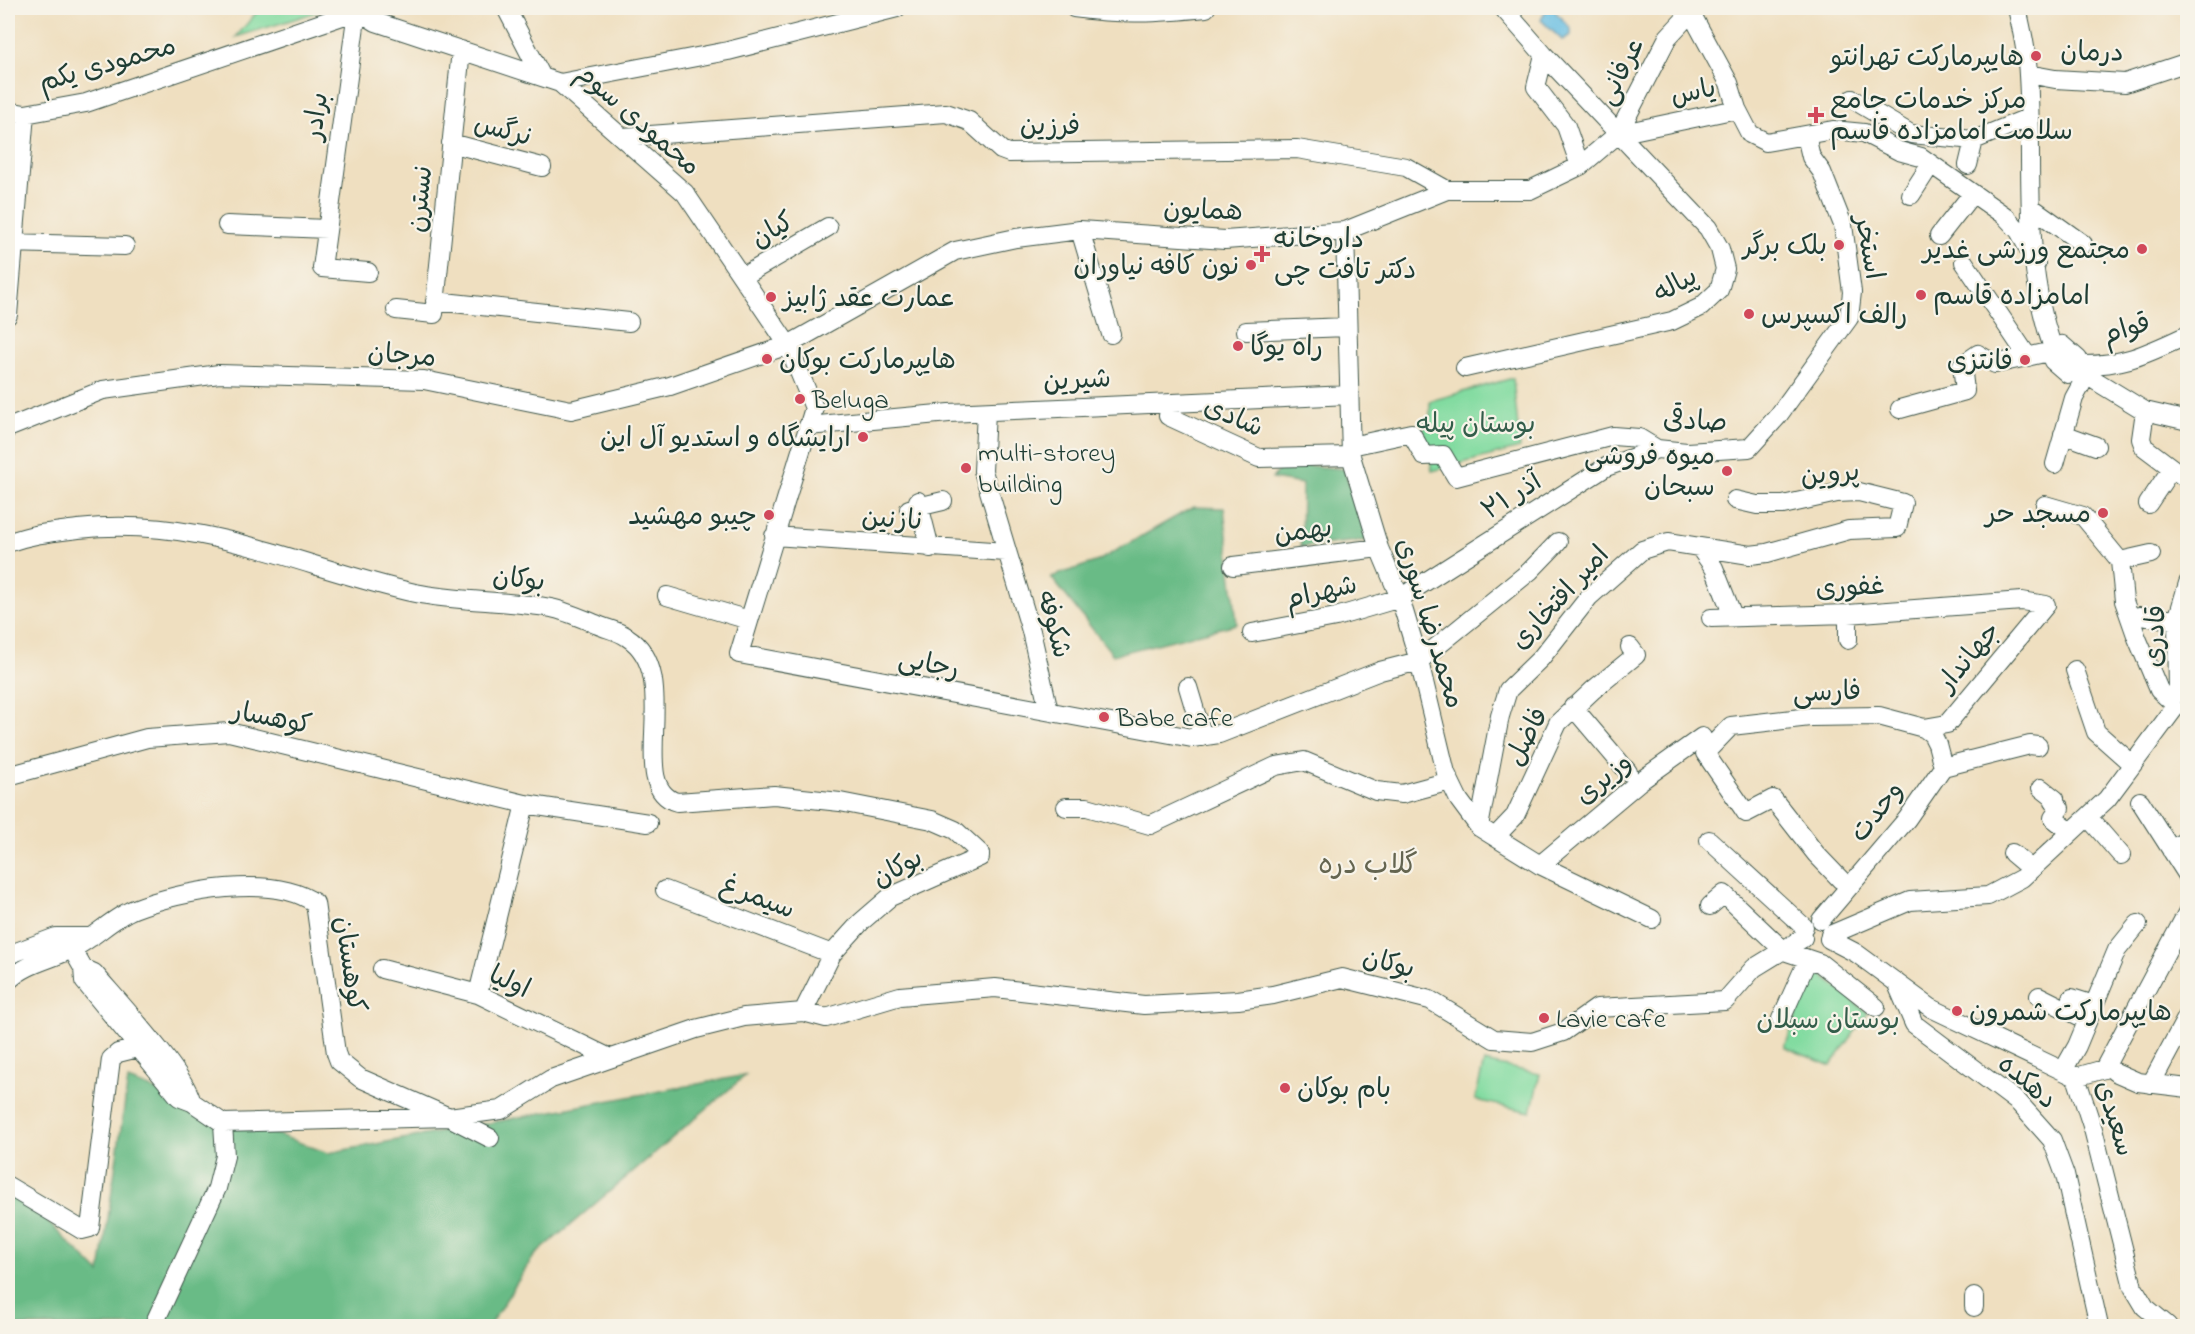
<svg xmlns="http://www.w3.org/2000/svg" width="2195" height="1334" font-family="'Indie Flower','Playpen Sans Arabic',sans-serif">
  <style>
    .green { fill: #82dba0; stroke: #508c6a; stroke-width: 1.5 }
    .forest { fill: #69bb86; stroke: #447c5d; stroke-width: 1.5 }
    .water { fill: #66bee3; stroke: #427e8c; stroke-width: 1.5 }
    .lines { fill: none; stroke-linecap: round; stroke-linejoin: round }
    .minor-casing { stroke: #3e5549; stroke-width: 20 }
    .minor { stroke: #fff; stroke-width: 18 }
    .poi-dot { fill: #d1495b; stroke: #f7f3e8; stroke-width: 2 }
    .labels { text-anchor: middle; stroke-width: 4.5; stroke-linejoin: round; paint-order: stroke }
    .street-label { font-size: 27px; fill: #1f3d34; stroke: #f7f3e8 }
    .poi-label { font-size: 27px; fill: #1f3d34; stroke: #f7f3e8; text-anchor: start }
    .park-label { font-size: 27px; fill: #335d4a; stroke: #f7f3e8 }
    .neighbourhood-label { font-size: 28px; fill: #646550; stroke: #f7f3e8 }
  </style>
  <rect width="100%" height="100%" fill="#f7f3e8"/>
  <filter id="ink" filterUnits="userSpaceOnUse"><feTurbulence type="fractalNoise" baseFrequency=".0167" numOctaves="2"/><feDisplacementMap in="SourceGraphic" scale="12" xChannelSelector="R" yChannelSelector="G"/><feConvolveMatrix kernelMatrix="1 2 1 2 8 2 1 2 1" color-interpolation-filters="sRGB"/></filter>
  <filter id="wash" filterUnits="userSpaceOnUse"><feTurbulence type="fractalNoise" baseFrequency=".008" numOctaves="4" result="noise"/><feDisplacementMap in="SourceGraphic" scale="24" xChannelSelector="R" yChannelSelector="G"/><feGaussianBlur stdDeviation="1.35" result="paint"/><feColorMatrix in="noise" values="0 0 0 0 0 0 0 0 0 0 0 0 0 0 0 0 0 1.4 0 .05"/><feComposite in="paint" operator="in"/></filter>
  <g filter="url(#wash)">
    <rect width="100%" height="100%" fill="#efdfc0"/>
    <!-- green -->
    <path class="green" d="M260 8H330L236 37Z
      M1513 378 1520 448 1432 471 1430 459 1425 454 1423 420 1430 418V401Z
      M1813 968 1868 1013 1831 1066 1785 1047Z
      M1484 1062 1540 1074 1531 1112 1475 1100Z"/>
    <!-- forest -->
    <path class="forest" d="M1302 465 1344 469 1368 540 1301 547 1302 484 1272 479 1280 467Z
      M1193 507 1224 508 1237 624 1113 655 1051 577 1098 561Z
      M746 1075 534 1256 489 1326H8V1183L100 1273 128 1080 328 1153Z"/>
    <!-- water -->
    <path class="water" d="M1553 9 1571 29V35L1562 40 1541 20 1546 10Z"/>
  </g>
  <g filter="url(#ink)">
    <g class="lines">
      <defs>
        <path id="minor" d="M354 8 376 22 560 83 685 193 788 345 814 408 739 654 1192 738 1219 734 1380 671 1419 661 1530 571 1558 542
          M506 8 542 77
          M1074 8C1123 15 1157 13 1206 8
          M2017 8C2022 30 2027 52 2028 75 2034 165 2021 261 2053 348
          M1690 11 1729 83 1737 109
          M1544 55 1536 87 1566 126 1580 166
          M2028 74 2055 79 2125 83 2188 62
          M560 83 728 51 897 8
          M1852 99 1911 134 1974 140 2030 117
          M8 111 25 114 86 103 357 11 322 268 368 272
          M1618 134 1737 109 1750 134 1766 142 1833 130 1864 133 1899 151 1921 157 2005 216 2019 231 2036 264
          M623 137 946 113 969 121 1001 150 1009 153 1297 149 1406 167 1447 190
          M451 143 542 167
          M1968 165 1974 140
          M1911 195 1931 164
          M2031 207 2083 244
          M227 225 327 229
          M1080 230 1111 334
          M1345 231 1351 456 1379 548 1400 598 1419 661 1446 773 1459 800 1479 827 1540 865 1652 919
          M1939 236 1972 194
          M8 243 125 246
          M1964 262 2028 357
          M742 277 828 227
          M435 301 629 322
          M396 310 434 314 461 50
          M8 315 25 114
          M1246 331 1347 327
          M2049 352 2053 361 2068 374 2078 370
          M2080 365C2126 366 2147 353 2188 335
          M1465 368 1672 321 1701 307 1719 290 1725 269 1720 249 1708 228 1544 55 1503 8
          M2078 370 2145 411 2188 421
          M1900 409 1965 391 1962 365 1978 354 1995 364 2049 352 2062 345 2078 359 2080 365 2078 370
          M2145 411 2141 439 2144 447 2188 480
          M986 412 983 471 1031 631 1049 711
          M1168 416 1259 458 1351 456
          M808 426 949 413 1349 395
          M8 428 103 390 219 374 424 380 571 410 670 386 788 345 955 251 1016 238 1080 230 1225 240 1345 231 1447 190H1530L1580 166 1618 134 1668 37 1695 8
          M2063 434 2096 446
          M1351 446 1411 433 1424 456 1443 455 1456 477 1613 436 1639 438 1657 449 1687 452 1749 448 1778 416 1849 318 1852 292 1843 225 1822 172 1811 157 1806 136
          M2055 464 2074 398 2086 376
          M918 501 930 548
          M2148 504 2172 468
          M2045 505 2083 516 2120 561 2124 601 2137 638 2159 690 2170 700
          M909 509 943 501
          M774 536 1006 552
          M8 543C31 534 54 532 78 529 202 515 299 567 415 593 459 602 506 600 551 608 566 611 583 619 598 625 607 629 619 631 627 637 686 674 624 787 677 802L774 795 840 802 932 820 955 830 980 853V857L890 897 861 922 832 954 803 1012
          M1700 548 1714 568 1733 616
          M2120 561 2151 554
          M1233 566 1379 548
          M667 596 749 620
          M2139 616 2177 620
          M1711 618 1848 614 2022 601 2046 605 1947 724 1924 728
          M1252 633 1336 617 1400 598 1606 467 1657 449
          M1848 640V614
          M2075 670 2096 732 2132 764
          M1188 687 1203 737
          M2178 694 2177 620 2188 583
          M1573 707 1628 772
          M1943 767 2030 745 2038 746
          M8 776 147 738 229 732 525 804 478 994
          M2041 788 2055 799 2054 802 2060 808 2053 818 2071 832
          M2140 801 2188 876
          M525 804 648 823
          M1066 807H1087L1150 825 1276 766 1304 761 1376 791 1402 794 1450 781
          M2088 817 2121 855
          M1479 827 1500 716 1508 690 1541 658 1589 597 1642 550 1668 542 1750 555 1767 553 1849 530 1897 528 1903 503 1859 492 1837 493 1783 505H1757L1735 500
          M1495 837 1515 816 1558 723 1593 690 1636 655 1630 647
          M1709 840 1804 927
          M2171 850 2188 839
          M2012 853 2031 869
          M1540 865 1639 782 1702 737
          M665 890 832 954
          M1710 906 1724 894 1784 951 1820 963 1876 1007
          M1821 920 1907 819 1943 767 1937 744 1932 734 1924 728 1879 716 1810 717 1731 726 1705 753 1742 807 1746 813 1773 799 1816 854 1841 880
          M1830 935 1910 901 1988 896 2022 878 2107 799 2174 709
          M1829 939 1856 953 1931 1008 2076 1077 2093 1129 2133 1287 2145 1307 2168 1326
          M72 949 83 968 84 981 179 1097 192 1102 223 1123
          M8 955 56 937H92
          M85 969 94 973C116 999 184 1072 191 1100
          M382 969 478 994 610 1058
          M8 981C26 963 50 960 72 949 94 938 112 918 134 909 180 891 273 873 315 903L336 1053 339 1061 360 1078 449 1117 490 1138
          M1896 982 1914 1024 2019 1103 2052 1140 2065 1175 2099 1326
          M2039 996 2087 1020
          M2072 998 2094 1005
          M1781 1019 1808 959
          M2064 1069 2077 1046 2117 950 2138 924
          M2115 1072 2138 1082 2188 1088
          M2076 1077 2104 1069 2188 911
          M2151 1084 2188 1015
          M223 1123 449 1117 501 1110 551 1079 696 1029 744 1017 803 1012 826 1018 900 996 995 988 1144 1005 1238 1000 1273 995 1342 978 1430 1000 1494 1039 1532 1042 1563 1032 1597 1008 1725 1001 1754 968 1803 938
          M8 1186 82 1230 90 1228 111 1059 118 1053 138 1048
          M1974 1307V1297
          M153 1326 217 1188 225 1156 223 1123"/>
      </defs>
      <!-- minor casing -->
      <use href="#minor" class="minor-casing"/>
      <!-- minor -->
      <use href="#minor" class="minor"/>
    </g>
  </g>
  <!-- markers -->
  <g class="poi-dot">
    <circle cx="2036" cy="56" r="6"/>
    <path d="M1813 106h6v6h6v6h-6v6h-6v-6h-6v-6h6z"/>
    <circle cx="1839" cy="245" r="6"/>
    <circle cx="2142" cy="249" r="6"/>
    <path d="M1259 245h6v6h6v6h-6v6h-6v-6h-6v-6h6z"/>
    <circle cx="1251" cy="265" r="6"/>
    <circle cx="1921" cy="295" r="6"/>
    <circle cx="771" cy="297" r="6"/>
    <circle cx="1749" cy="314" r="6"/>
    <circle cx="1238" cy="346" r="6"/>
    <circle cx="767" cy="359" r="6"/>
    <circle cx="2025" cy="360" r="6"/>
    <circle cx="800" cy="399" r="6"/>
    <circle cx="863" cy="437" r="6"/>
    <circle cx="966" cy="468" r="6"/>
    <circle cx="1727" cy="471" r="6"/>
    <circle cx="2103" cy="513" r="6"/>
    <circle cx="769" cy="515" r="6"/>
    <circle cx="1104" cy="717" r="6"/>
    <circle cx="1957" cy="1011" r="6"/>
    <circle cx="1544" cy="1018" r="6"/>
    <circle cx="1285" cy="1088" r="6"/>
  </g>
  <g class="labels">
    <!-- street labels -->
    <g class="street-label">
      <text transform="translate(2092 51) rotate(1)" y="9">درمان</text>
      <text transform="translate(107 63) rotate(-16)" y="9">محمودی یکم</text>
      <text transform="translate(1620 71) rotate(-63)" y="9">عرفانی</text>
      <text transform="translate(1693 91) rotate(-12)" y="9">یاس</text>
      <text transform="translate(315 116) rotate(-82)" y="9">برادر</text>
      <text transform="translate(639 119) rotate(41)" y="9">محمودی سوم</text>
      <text x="1050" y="134">فرزین</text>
      <text transform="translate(503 129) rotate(15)" y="9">نرگس</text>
      <text transform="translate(419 199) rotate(-84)" y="9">نسترن</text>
      <text transform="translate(1203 209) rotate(2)" y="9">همایون</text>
      <text transform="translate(772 229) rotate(-30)" y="9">کیان</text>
      <text transform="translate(1870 247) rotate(80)" y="9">استخر</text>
      <text transform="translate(1675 284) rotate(-29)" y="9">پیاله</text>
      <text transform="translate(2126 328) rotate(-18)" y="9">قوام</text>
      <text transform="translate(402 354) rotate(5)" y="9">مرجان</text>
      <text transform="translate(1077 379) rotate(-3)" y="9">شیرین</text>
      <text transform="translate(1234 416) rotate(24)" y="9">شادی</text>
      <text transform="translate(1695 420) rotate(3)" y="9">صادقی</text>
      <text transform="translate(1830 473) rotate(-5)" y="9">پروین</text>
      <text transform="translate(1511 495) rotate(-32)" y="9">۲۱ آذر</text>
      <text transform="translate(892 518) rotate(4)" y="9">نازنین</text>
      <text transform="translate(1303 530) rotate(-7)" y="9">بهمن</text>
      <text transform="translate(519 578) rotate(7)" y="9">بوکان</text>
      <text transform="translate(1850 586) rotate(-3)" y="9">غفوری</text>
      <text transform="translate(1321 591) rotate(-13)" y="9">شهرام</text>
      <text transform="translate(1559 597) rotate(-47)" y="9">امیر افتخاری</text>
      <text transform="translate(1431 623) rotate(73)" y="9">محمدرضا سوری</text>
      <text transform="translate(1055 624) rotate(75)" y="9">شکوفه</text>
      <text transform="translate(2154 636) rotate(-86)" y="9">قادری</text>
      <text transform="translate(1968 656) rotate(-50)" y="9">جهاندار</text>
      <text transform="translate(929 663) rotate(11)" y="9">رجایی</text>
      <text transform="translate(1827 691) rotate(-2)" y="9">فارسی</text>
      <text transform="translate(272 717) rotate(11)" y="9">کوهسار</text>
      <text transform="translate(1526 736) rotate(-62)" y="9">فاضل</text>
      <text transform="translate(1603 778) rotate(-39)" y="9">وزیری</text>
      <text transform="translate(1876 811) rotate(-52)" y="9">وحدت</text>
      <text transform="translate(897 867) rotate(-28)" y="9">بوکان</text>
      <text transform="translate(758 896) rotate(21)" y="9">سیمرغ</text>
      <text transform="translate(1389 962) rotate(15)" y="9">بوکان</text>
      <text transform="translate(351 964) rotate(82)" y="9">کوهستان</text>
      <text transform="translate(510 981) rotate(25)" y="9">اولیا</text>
      <text transform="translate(2028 1081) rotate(41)" y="9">دهکده</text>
      <text transform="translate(2116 1118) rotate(73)" y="9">سعیدی</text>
    </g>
    <!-- poi labels -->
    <g class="poi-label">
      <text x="2024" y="65" text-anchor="end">هایپرمارکت تهرانتو</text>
      <text x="1830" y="108">مرکز خدمات جامع<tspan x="1830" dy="31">سلامت امامزاده قاسم</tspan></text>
      <text x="1274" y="247">داروخانه<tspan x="1274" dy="31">دکتر تافت چی</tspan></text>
      <text x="1827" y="254" text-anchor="end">بلک برگر</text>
      <text x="2130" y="258" text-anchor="end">مجتمع ورزشی غدیر</text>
      <text x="1239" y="274" text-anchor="end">نون کافه نیاوران</text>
      <text x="1933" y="304">امامزاده قاسم</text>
      <text x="783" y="306">عمارت عقد ژابیز</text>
      <text x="1761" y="323">رالف اکسپرس</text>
      <text x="1250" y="355">راه یوگا</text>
      <text x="779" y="368">هایپرمارکت بوکان</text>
      <text x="2013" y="369" text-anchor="end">فانتزی</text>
      <text x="812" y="408">Beluga</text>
      <text x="851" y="446" text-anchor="end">ارایشگاه و استدیو آل این</text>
      <text x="978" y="461">multi-storey<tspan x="978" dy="31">building</tspan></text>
      <text x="1715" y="464" text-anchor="end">میوه فروشی<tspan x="1715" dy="31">سبحان</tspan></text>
      <text x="2091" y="522" text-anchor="end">مسجد حر</text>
      <text x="757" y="524" text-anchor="end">چیبو مهشید</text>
      <text x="1116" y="726">Babe cafe</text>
      <text x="1969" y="1020">هایپرمارکت شمرون</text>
      <text x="1556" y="1027">Lavie cafe</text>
      <text x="1297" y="1097">بام بوکان</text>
    </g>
    <!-- park labels -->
    <g class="park-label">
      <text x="1476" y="432">بوستان پیله</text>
      <text x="1828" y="1028">بوستان سبلان</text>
    </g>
    <!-- neighbourhood labels -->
    <g class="neighbourhood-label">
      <text x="1368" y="873">گلاب دره</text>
    </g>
  </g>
  <!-- margin -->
  <rect width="2195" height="1334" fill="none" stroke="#f7f3e8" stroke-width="30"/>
</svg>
